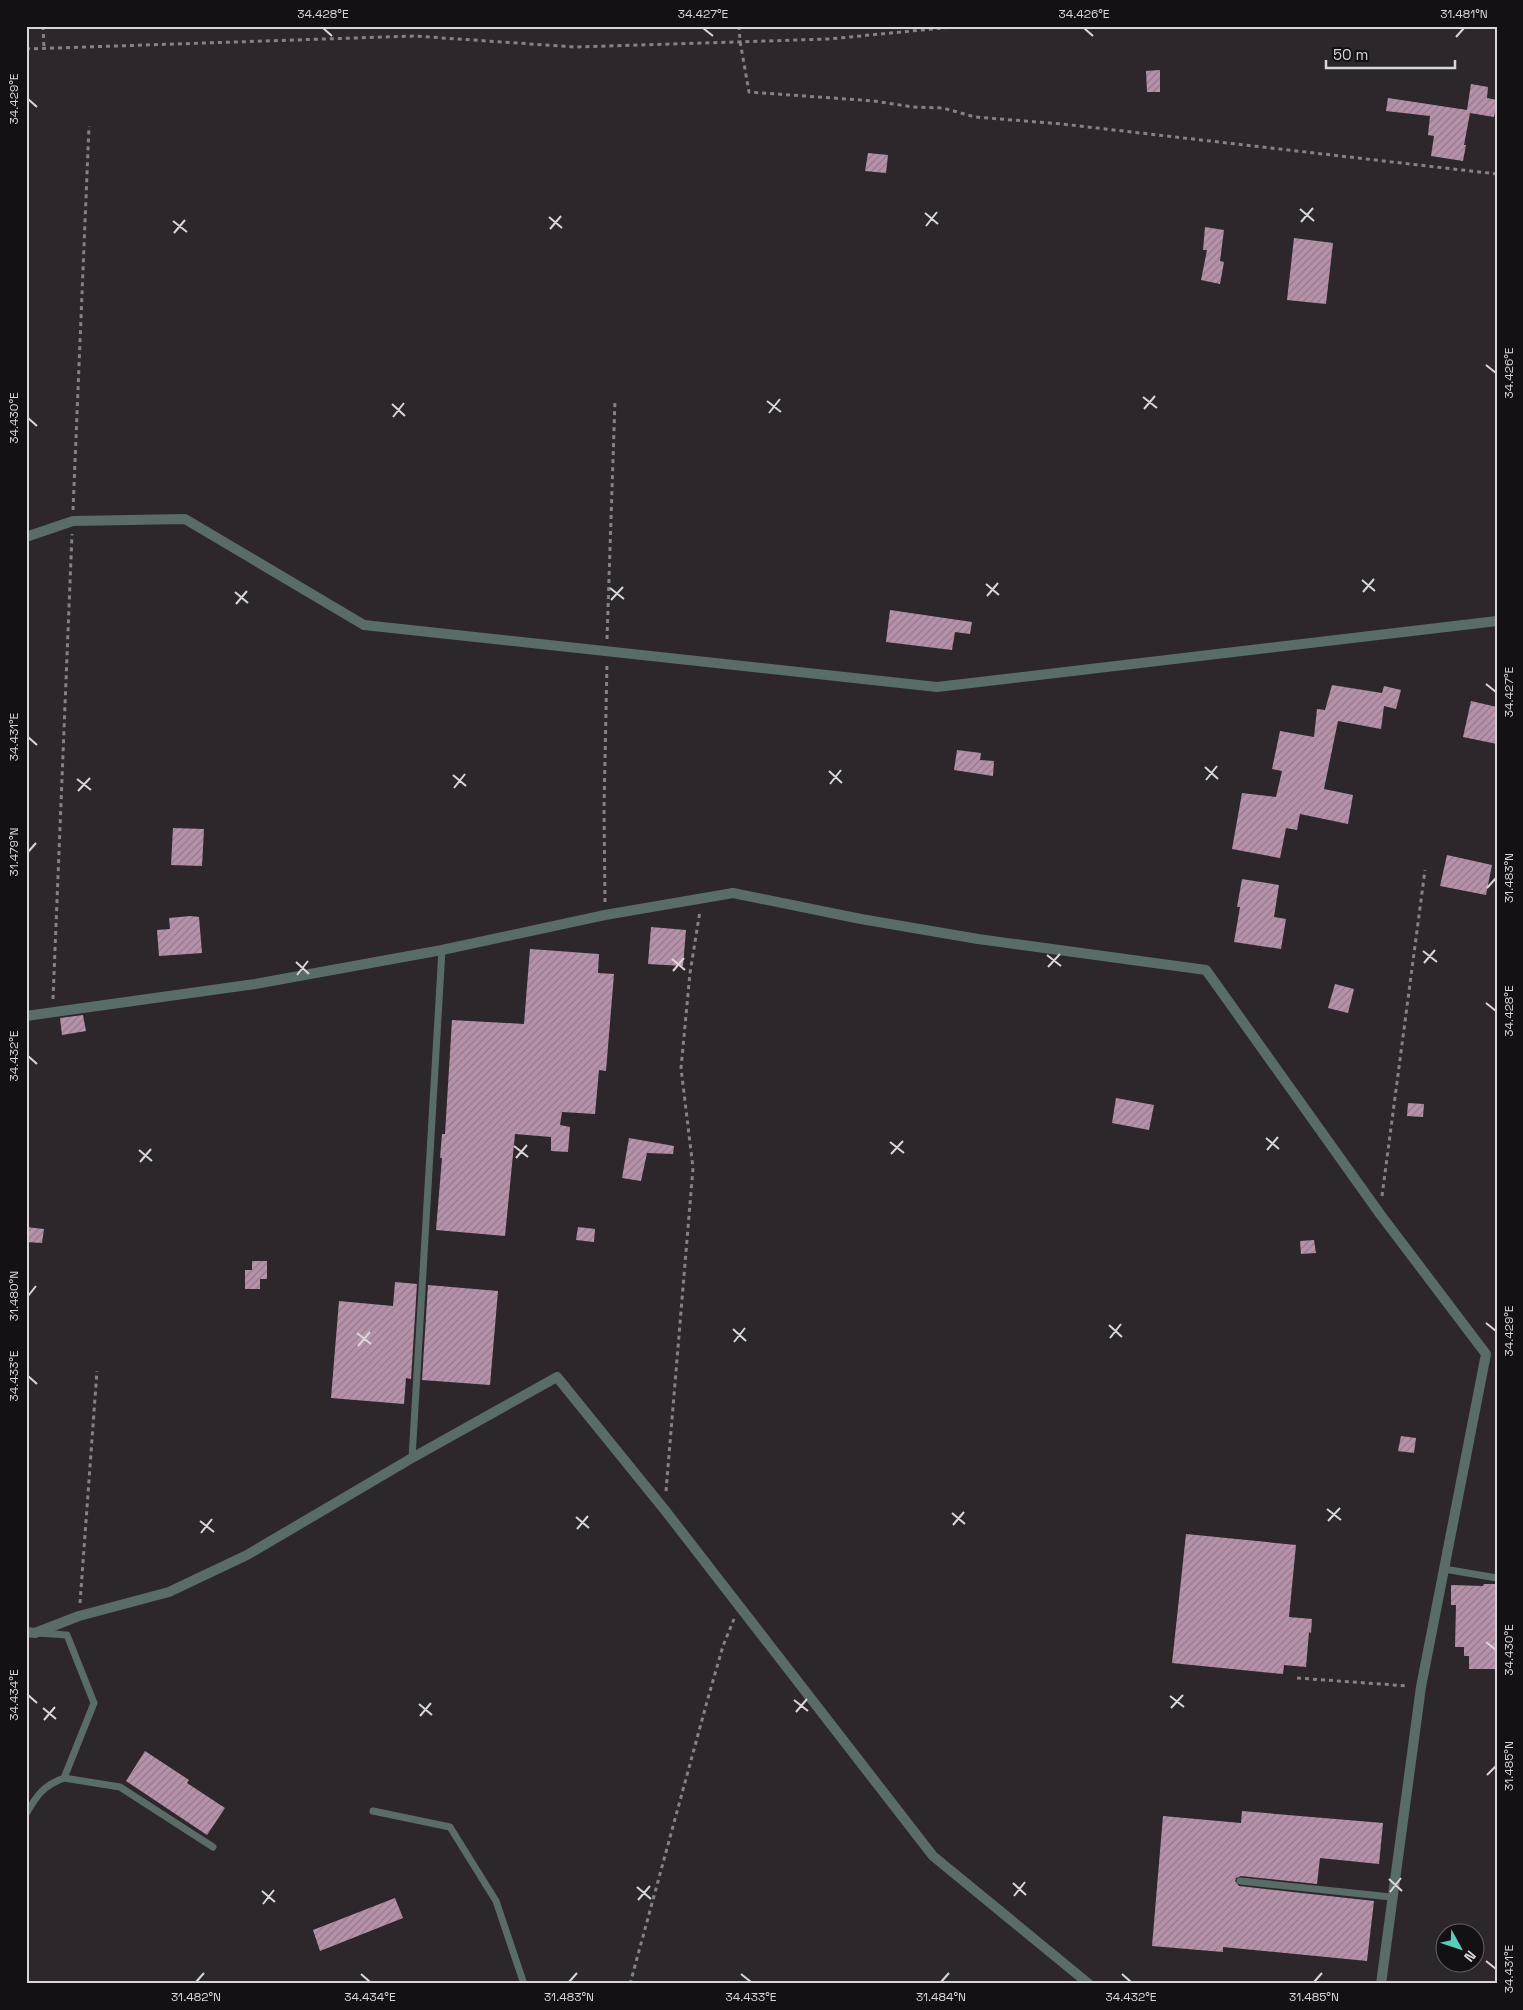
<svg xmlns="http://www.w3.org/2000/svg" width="1523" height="2010" font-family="'Space Grotesk',sans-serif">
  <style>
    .building { fill: url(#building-hatch) }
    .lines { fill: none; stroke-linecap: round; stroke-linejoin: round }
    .path { stroke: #868184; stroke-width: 3; stroke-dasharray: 4 4; stroke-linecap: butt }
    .lane { stroke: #596c68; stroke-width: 7 }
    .street { stroke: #596c68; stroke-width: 10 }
    .ticks { fill: none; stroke: #dad6d8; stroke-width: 2 }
    .neatline { fill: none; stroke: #dad6d8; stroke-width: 2 }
    .ticks-label { font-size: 12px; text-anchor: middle; fill: #dad6d8 }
  </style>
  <defs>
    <pattern id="building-hatch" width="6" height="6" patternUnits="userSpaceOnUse" patternTransform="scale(1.25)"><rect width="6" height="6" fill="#b692aa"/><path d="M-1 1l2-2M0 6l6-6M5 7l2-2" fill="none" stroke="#93798a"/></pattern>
  </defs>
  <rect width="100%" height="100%" fill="#2d272b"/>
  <!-- building -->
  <path class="building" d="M1160 70V92H1147L1146 71Z
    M1471 84 1488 87 1487 98 1497 100 1494 117 1470 113 1464 145H1466L1463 161 1431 156 1434 136 1428 135 1430 116 1386 111 1388 98 1467 110Z
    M868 153 888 155 886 173 865 171Z
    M1205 227 1224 230 1220 261 1224 262 1220 284 1201 280 1207 250H1203Z
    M1294 238 1333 243 1326 304 1287 300Z
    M890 610 972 622 970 634 955 632 952 650 886 642Z
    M1332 685 1382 693 1384 686 1401 690 1396 709 1384 706 1381 729 1338 721 1324 789 1353 795 1348 824 1300 814 1297 830 1286 828 1280 858 1232 849 1242 793 1276 797 1282 771 1272 769 1280 731 1314 737 1317 709 1325 710Z
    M1471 701 1497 707V744L1463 737Z
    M957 750 981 753 980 760 994 761 993 776 954 770Z
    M173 828 204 829 202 866 171 865Z
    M1447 855 1492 865 1486 895 1440 886Z
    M1242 879 1279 885 1274 917 1286 919 1281 949 1234 942 1240 907H1237Z
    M190 916 199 917 202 953 159 956 157 930 170 929 169 918Z
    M651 927 686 930 683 966 648 964Z
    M530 949 599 954 598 973 614 974 606 1071 599 1070 595 1114 562 1112 560 1125 570 1127 568 1152 551 1151V1137L515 1134 505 1236 436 1230 442 1158H440L442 1134H445L452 1020 524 1024Z
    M1335 984 1354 989 1348 1013 1328 1008Z
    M83 1015 86 1031 62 1035 60 1018Z
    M1116 1098 1154 1105 1149 1130 1112 1123Z
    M1408 1103 1424 1104 1423 1117 1407 1116Z
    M629 1138 674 1146 673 1154 647 1153 641 1181 622 1178Z
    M26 1227 44 1229 42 1243 26 1242Z
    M578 1227 595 1229 594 1242 576 1240Z
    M1314 1240 1316 1253 1301 1254 1300 1241Z
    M252 1261H267V1279H260V1289H245V1270H252Z
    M395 1282 417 1284 411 1379 406 1378 404 1404 331 1398 339 1301 393 1306Z
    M428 1285 498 1291 490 1385 422 1380Z
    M1401 1436 1416 1438 1414 1453 1398 1451Z
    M1186 1534 1296 1545 1289 1617 1312 1619 1311 1633 1309 1632 1306 1667 1284 1665 1283 1674 1172 1663Z
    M1484 1584H1497V1669H1469V1656H1464V1647H1455L1456 1605H1451V1585L1483 1586Z
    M145 1751 189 1780 187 1783 225 1808 207 1835 126 1781Z
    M1242 1811 1383 1823 1379 1864 1320 1858 1317 1884 1241 1876 1236 1878 1235 1881 1239 1886 1374 1901 1367 1961 1223 1947V1952L1152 1946 1163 1816 1241 1823Z
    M395 1898 403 1918 320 1951 313 1930Z"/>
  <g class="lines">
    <!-- path -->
    <path class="path" d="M43 26 44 48
      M739 26 740 41 749 92 874 101 913 107 943 108 975 117 1062 124 1497 174
      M1482 26 1497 28
      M26 49 414 36 575 47 829 39 963 26
      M73 510 89 126
      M607 639 615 400
      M605 902 604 808 607 663
      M53 999 72 534
      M1382 1196 1425 870
      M666 1491 693 1168 681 1068 690 973 700 911
      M80 1603 97 1371
      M1297 1678 1408 1686
      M630 1984 708 1698 723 1646 734 1619"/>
    <!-- lane -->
    <path class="lane" d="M412 1458 442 950
      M1444 1569 1497 1578
      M64 1778 120 1787 213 1847
      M373 1811 450 1827 496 1901 524 1984
      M26 1814C37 1795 43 1786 64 1778L94 1703 67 1635 38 1633
      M1240 1881 1391 1897"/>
    <!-- street -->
    <path class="street" d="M26 537 73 521 185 519 364 625 937 687 1497 621
      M26 1016 255 984 442 950 605 915 733 893 861 919 978 939 1206 970 1380 1214 1486 1354 1421 1687 1381 1984
      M26 1632 35 1633 79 1616 169 1592 247 1555 412 1458 557 1377 664 1509 933 1856 1089 1984"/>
  </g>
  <!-- ticks -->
  <path class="ticks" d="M323 28 332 36M703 28 713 36M1084 28 1093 36M1456 37 1464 28M28 99 37 107M1300 209 1314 221M925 213 938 224M549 217 562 228M173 221 187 232M1301 222 1313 208M926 226 937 212M550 229 561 216M174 233 185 220M1486 365 1496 373M1143 397 1157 408M767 401 781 412M392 404 405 416M1144 409 1155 396M769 413 780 399M393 417 404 403M28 418 37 426M1362 580 1375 591M986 584 999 595M610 588 624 599M235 592 248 603M1363 592 1374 579M987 596 998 583M611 600 623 587M236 604 247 591M1486 684 1496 692M28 737 37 745M1205 767 1218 779M829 771 842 783M453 775 466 786M77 779 91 790M1206 780 1217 766M830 784 841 770M454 788 465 774M78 791 90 778M28 852 36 843M1487 888 1496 878M1423 951 1437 962M1047 955 1061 966M672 959 685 970M296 962 309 974M1424 963 1435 950M1048 967 1060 954M673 971 684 958M297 975 308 961M1486 1003 1496 1011M28 1056 37 1064M1266 1138 1279 1149M890 1142 904 1153M514 1146 528 1157M139 1150 152 1161M1267 1150 1278 1137M891 1154 903 1141M516 1158 527 1145M140 1162 151 1149M28 1296 36 1286M1486 1323 1496 1331M1109 1325 1122 1337M733 1329 746 1341M357 1333 371 1344M1110 1338 1121 1324M734 1342 745 1328M358 1346 370 1332M28 1376 37 1384M1327 1509 1341 1520M952 1513 965 1524M576 1517 589 1528M200 1521 214 1532M1328 1521 1340 1508M953 1525 964 1512M577 1529 588 1516M201 1533 212 1519M1486 1642 1496 1650M28 1695 37 1703M1170 1696 1184 1707M794 1700 808 1711M419 1704 432 1715M43 1708 56 1719M1171 1708 1183 1695M796 1712 807 1699M420 1716 431 1703M44 1720 55 1707M1487 1775 1496 1766M1389 1879 1402 1891M1013 1883 1026 1895M637 1887 651 1899M262 1891 275 1902M1390 1892 1401 1878M1014 1896 1025 1882M638 1900 650 1886M263 1904 274 1890M1486 1961 1496 1969M361 1974 370 1982M741 1974 751 1982M1122 1974 1131 1982M196 1982 204 1973M569 1982 577 1973M941 1982 949 1973M1314 1982 1322 1973"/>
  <!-- border -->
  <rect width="1523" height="2010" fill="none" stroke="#131113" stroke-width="55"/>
  <!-- north arrow -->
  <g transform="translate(1460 1948) rotate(130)"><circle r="24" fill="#131113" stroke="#636062"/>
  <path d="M0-4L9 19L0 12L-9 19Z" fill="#5bcebb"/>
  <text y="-8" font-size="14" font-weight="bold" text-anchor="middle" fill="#dad6d8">N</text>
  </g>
  <!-- scale -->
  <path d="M1326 60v8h129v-8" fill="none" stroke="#dad6d8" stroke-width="2.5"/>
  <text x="1333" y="60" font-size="15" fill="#dad6d8" stroke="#131113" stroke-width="4" paint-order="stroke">50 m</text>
  <rect x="28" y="28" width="1468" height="1954" class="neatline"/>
  <g class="ticks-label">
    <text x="323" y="18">34.428°E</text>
    <text x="703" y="18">34.427°E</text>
    <text x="1084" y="18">34.426°E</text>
    <text x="1464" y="18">31.481°N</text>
    <text transform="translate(14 99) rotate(-90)" y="4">34.429°E</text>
    <text transform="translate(1509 373) rotate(-90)" y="4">34.426°E</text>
    <text transform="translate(14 418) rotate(-90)" y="4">34.430°E</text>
    <text transform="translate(1509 692) rotate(-90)" y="4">34.427°E</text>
    <text transform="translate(14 737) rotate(-90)" y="4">34.431°E</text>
    <text transform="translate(14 852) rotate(-90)" y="4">31.479°N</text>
    <text transform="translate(1509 878) rotate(-90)" y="4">31.483°N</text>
    <text transform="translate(1509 1011) rotate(-90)" y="4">34.428°E</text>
    <text transform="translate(14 1056) rotate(-90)" y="4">34.432°E</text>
    <text transform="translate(14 1296) rotate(-90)" y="4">31.480°N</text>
    <text transform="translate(1509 1331) rotate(-90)" y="4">34.429°E</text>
    <text transform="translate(14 1376) rotate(-90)" y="4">34.433°E</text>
    <text transform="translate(1509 1650) rotate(-90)" y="4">34.430°E</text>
    <text transform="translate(14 1695) rotate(-90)" y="4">34.434°E</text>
    <text transform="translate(1509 1766) rotate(-90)" y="4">31.485°N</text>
    <text transform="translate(1509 1969) rotate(-90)" y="4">34.431°E</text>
    <text x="196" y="2001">31.482°N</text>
    <text x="370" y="2001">34.434°E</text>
    <text x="569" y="2001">31.483°N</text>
    <text x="751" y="2001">34.433°E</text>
    <text x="941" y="2001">31.484°N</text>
    <text x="1131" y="2001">34.432°E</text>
    <text x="1314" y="2001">31.485°N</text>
  </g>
</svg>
